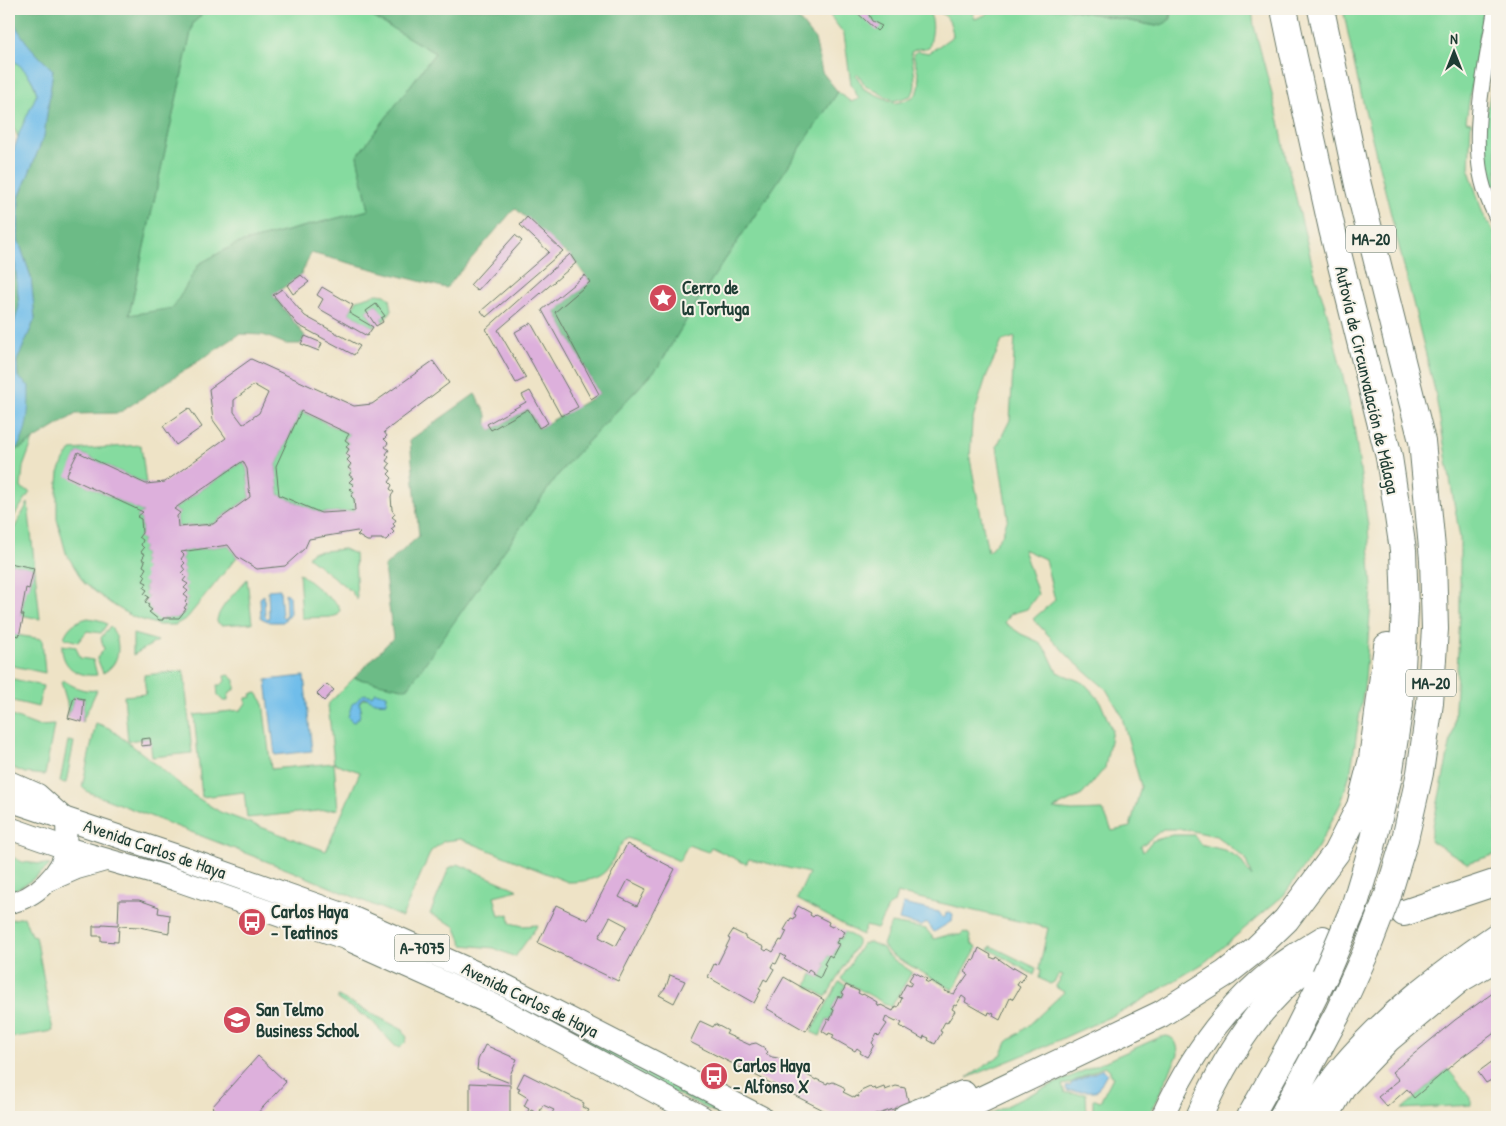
<svg xmlns="http://www.w3.org/2000/svg" width="1506" height="1126" font-family="'Patrick Hand',sans-serif">
  <style>
    .green { fill: #85db9f; stroke: #528c6a; fill-rule: evenodd }
    .forest { fill: #6cbb86; stroke: #467c5d }
    .water { fill: #6fbdea; stroke: #477d8f }
    .building { fill: #ddb0dc; fill-rule: evenodd }
    .lines { fill: none; stroke-linecap: round; stroke-linejoin: round }
    .street-casing { stroke: #677767; stroke-width: 16 }
    .secondary-casing { stroke: #677767; stroke-width: 22 }
    .primary-casing { stroke: #677767; stroke-width: 24 }
    .highway-casing { stroke: #677767; stroke-width: 28 }
    .street { stroke: #fff; stroke-width: 14 }
    .secondary { stroke: #fff; stroke-width: 20 }
    .primary { stroke: #fff; stroke-width: 22 }
    .highway { stroke: #fff; stroke-width: 26 }
    .highway-bridge-casing { stroke: #677767; stroke-width: 28; stroke-linecap: butt }
    .highway-bridge { stroke: #fff; stroke-width: 26 }
    .labels { text-anchor: middle; stroke-width: 4; stroke-linejoin: round; paint-order: stroke }
    .shield { fill: #f7f3e8; stroke: #60746a; stroke-width: 1 }
    .shield-label { font-size: 16px; font-weight: bold; fill: #1f3d34 }
    .poi-label { font-size: 18px; font-weight: bold; fill: #1f3d34; stroke: #f7f3e8; text-anchor: start }
    .street-label { font-size: 18px; fill: #1f3d34; stroke: #f7f3e8 }
  </style>
  <rect width="100%" height="100%" fill="#f7f3e8"/>
  <filter id="ink" filterUnits="userSpaceOnUse"><feTurbulence type="fractalNoise" baseFrequency=".02" numOctaves="2"/><feDisplacementMap in="SourceGraphic" scale="10" xChannelSelector="R" yChannelSelector="G"/><feConvolveMatrix kernelMatrix="1 2 1 2 8 2 1 2 1" color-interpolation-filters="sRGB"/></filter>
  <filter id="wash" filterUnits="userSpaceOnUse"><feTurbulence type="fractalNoise" baseFrequency=".0096" numOctaves="4" result="noise"/><feDisplacementMap in="SourceGraphic" scale="20" xChannelSelector="R" yChannelSelector="G"/><feGaussianBlur stdDeviation="1.12" result="paint"/><feColorMatrix in="noise" values="0 0 0 0 0 0 0 0 0 0 0 0 0 0 0 0 0 1.4 0 .05"/><feComposite in="paint" operator="in"/></filter>
  <g filter="url(#wash)">
    <rect width="100%" height="100%" fill="#eee3c6"/>
    <!-- green -->
    <path class="green" d="M208 9H359L435 53 357 156 369 210 236 244 199 264 173 309 129 315 193 23Z
      M830 9H925C937 18 932 35 929 48L917 49 911 52C912 62 920 90 910 96 906 98 899 99 894 101L865 85 858 74 856 75 864 89 895 103C929 97 920 81 913 54L918 51 929 53 953 36C951 20 947 14 931 9H971L975 19 985 15 991 9H1068L1156 26 1171 19 1172 9H1252L1254 26 1279 121 1286 157 1313 267 1331 326 1353 419 1368 526 1372 589 1365 680 1351 770 1341 803 1318 847 1284 895 1204 963 1127 1009 1048 1045 967 1078 1002 1054 1007 1042 1028 1026 1064 992 1057 988 1056 986 1063 975 1059 974 1054 982 1050 984 1039 978 1041 970 1039 969 1048 928 897 893 894 903 889 906 877 929 866 926 862 935 797 899 809 873 749 859 746 864 711 847 708 852 688 845 679 861 628 838C617 845 616 857 608 868 600 880 582 882 568 882L461 839 444 841 431 851 402 917 294 872 88 792 82 787 96 723 109 728 147 757 193 795 220 812 326 851 360 772 334 763 338 809 247 818 244 792 202 797 194 715 241 710 246 703V698L252 697 251 694 257 693 263 702 271 769 334 763 328 704 354 678 407 688 552 483 565 466 658 367 702 294 838 92 851 102 859 99 851 84 844 34 831 17ZM1015 337 1010 420 997 446 1008 518 1002 535 988 552 970 459 972 422 986 377 1002 341ZM1023 549 1045 559 1055 600 1033 619 1071 659 1106 689 1121 714 1141 786 1130 827 1112 831 1103 810 1072 811 1053 809 1082 795 1105 768 1112 730 1099 699 1084 683 1057 672 1048 653 1039 642 1021 634 1005 623 1010 614 1027 609 1038 594ZM375 692 387 696 386 703C377 701 365 693 359 703L361 708 359 718 354 722 349 713 365 694 372 696ZM1163 829H1183L1216 836 1245 858 1252 877 1239 858 1224 850 1200 844 1194 835H1172L1152 841 1143 852 1141 846Z
      M1343 9H1484L1466 121 1471 122 1469 170 1483 214 1497 237V854L1467 863 1430 840 1454 726 1460 615V538L1435 391 1358 82Z
      M9 57C24 67 32 77 37 94L18 137 9 118Z
      M1497 60V196C1473 154 1489 105 1497 60Z
      M377 294 385 295 390 299 392 310 383 322 381 318 384 316 376 304 366 311 376 326 373 327 349 313 357 300Z
      M301 411 349 434 345 440 349 443 346 447 349 449 350 457 347 460 351 464 348 468 352 471 349 475 353 478 350 482 354 485 351 489 354 492 351 496 354 499 355 511 321 513 279 495 276 466Z
      M33 440 23 467 21 488 30 492 9 524V455Z
      M141 445 146 484 78 452 67 476 143 512 137 517 141 519 142 533 139 537 143 540 141 545 144 548 141 552 145 554 142 559 145 561 143 565 146 568 147 583 144 588 147 590 144 594 149 597 145 602 149 604 148 607 152 610 150 612 159 619 163 620V618H179L186 610 184 608 187 604 185 602 188 598 184 595 188 591 184 588 187 584 183 581 186 577 182 573 185 570 182 566 185 563 181 559 184 555 181 552 228 545 237 557 187 618 175 625H159L133 617 110 603 84 583 66 553 57 519V492L59 473 64 460 71 450Z
      M243 461 247 469 250 497 213 524 178 527 177 516 180 513 174 509Z
      M28 503 40 619 21 615 26 588H29L34 569 9 563V538Z
      M344 549 355 554 357 600 351 591 308 557 312 552Z
      M299 573 338 605 340 610 338 615 331 617 302 618Z
      M247 579 252 623 221 625 217 622C216 610 239 589 247 579Z
      M88 618 99 620 107 624 101 633 87 631 78 642 64 638C68 626 76 621 88 618Z
      M110 626C122 641 121 664 103 673L97 658 104 649 101 638Z
      M9 634 42 639 45 673 9 665Z
      M133 634 158 641 133 655Z
      M62 645 76 647 80 658 93 660 97 675C76 677 61 666 62 645Z
      M184 671 192 753 152 757 150 738 128 741 124 696 146 694 144 675Z
      M229 675 235 680V690H232L228 696V701H223L218 696 217 685H221L225 681 224 676Z
      M9 678 43 686 38 707 9 700Z
      M63 680C74 687 83 692 97 690L82 722 84 699 74 697 68 718 67 702 61 682Z
      M9 715 38 726 54 725 45 775 25 773 9 766Z
      M68 741 74 742 66 783 60 782Z
      M9 855 22 862 50 865C37 877 25 886 9 892Z
      M458 864 518 890 494 896 499 916 509 914 510 923 523 926 538 925 515 957 494 948 463 945 455 926 430 914 449 868Z
      M24 917 31 935 36 936 53 1031 9 1038V920Z
      M891 923 926 929 934 939 948 935H960L964 932 969 934 972 944 977 947 953 990 890 954 883 945Z
      M845 932 857 939V944L826 997 807 986 812 974 820 978 826 966 824 964 829 955 832 957 839 944 836 943 839 938 841 939Z
      M870 942 883 948 887 955 912 972 891 1007 841 979 862 944Z
      M991 946 1036 968 1034 975 989 949Z
      M839 982 846 985 842 993 844 994 842 998 838 997 832 1009 834 1010 830 1020 827 1019 820 1036 811 1032Z
      M338 996 403 1030 407 1038 405 1043 400 1048 395 1046 371 1020 338 1000Z
      M508 996 649 1072 739 1117H724L652 1082 504 1003Z
      M1167 1036C1176 1038 1178 1046 1178 1055L1148 1117H1093V1099L1100 1102 1113 1077 1110 1075V1070L1105 1066 1068 1084 1062 1085 1065 1093 1086 1094 1087 1117H984L1029 1095 1160 1037Z
      M1448 1069 1471 1098V1105L1402 1109Z"/>
    <!-- forest -->
    <path class="forest" d="M10 9H208L193 23 129 315 173 308 199 264 236 244 369 210 357 156 435 53 359 9H790L815 39 822 72 838 92 702 294 658 367 565 466 552 483 407 689 354 678 393 638 384 567 419 536 410 440 475 394 487 415V424L491 430 528 409 539 428 599 394 555 312 590 282 570 255 563 251 515 208 446 288 311 253 301 275 273 295 305 336 301 344H286L263 335 240 334 119 413 76 414 14 452 25 431 18 377 17 361 35 319 31 277 18 239 19 198 44 136 53 70C37 54 11 33 10 9Z
      M1068 9H1172C1171 20 1168 24 1156 26Z
      M9 246 15 264 19 306 9 342Z"/>
    <!-- water -->
    <path class="water" d="M9 9C18 36 32 50 53 70L44 136 19 198 18 239 31 277 35 319 17 361 18 377 29 386C29 407 29 443 9 455V342L19 306 15 264 9 246V163L20 131 37 94C33 77 23 67 9 57Z
      M280 589 282 616 284 618 286 615 285 593 289 595 290 613 283 622H270L261 618 260 598 264 595 265 616 268 619 269 617 268 590Z
      M304 676 312 751 275 755 266 680Z
      M375 692 387 695 386 703 375 702 365 697 361 699 359 703 361 708 359 718 354 722 351 721 348 717 352 704C362 699 358 691 372 696Z
      M903 904 939 912 943 918 945 917 946 913 950 912 953 914 952 921 934 932 927 922 922 926 899 920Z
      M1103 1069 1107 1073 1097 1091H1067L1066 1087 1070 1086 1072 1083Z"/>
    <g id="blocks">
      <!-- building -->
      <path class="building" d="M853 9H866L872 21 882 26 877 31Z
        M527 217 563 251 486 317 481 311 549 252 520 225Z
        M515 235 522 241 477 291 470 285Z
        M570 254 576 263 498 330 526 378 516 383 486 329Z
        M301 275 309 282 293 294 287 285Z
        M585 275 590 282 555 312 599 394 591 399 542 310Z
        M322 287 353 305 349 313 373 327 367 336 318 308 323 299 317 295Z
        M282 289 305 316 360 346 354 355 298 325 273 295Z
        M376 304 385 316 381 318 383 322 376 326 366 311Z
        M531 323 578 407 561 416 515 332Z
        M305 336 322 343 319 351 301 344Z
        M251 359 354 406 372 404 433 361 449 383 384 432 387 436 384 439 388 443 385 447 389 450 386 454 389 457 386 461 390 464 387 468 391 471 388 474 392 478 389 482 392 485 390 489 394 492 391 496 392 510 395 514 392 517 396 520 393 524 395 526 391 529 394 532 386 540H382V539H371V541H367L357 535 360 532 357 531 309 539 305 548 285 566 257 569 237 557 228 545 181 552 184 555 181 559 185 563 182 566 185 570 182 573 186 577 183 581 188 584 184 588 188 591 184 595 188 598 185 602 187 604 184 608 186 609 179 618H163V620H159L149 612 152 610 148 607 149 604 145 602 149 597 144 594 147 590 144 588 147 583 143 581 146 576 143 573 146 568 143 566 145 561 142 559 145 554 141 552 144 548 141 545 143 540 139 537 142 533 141 519 137 517 143 512 66 476 78 452 146 484 165 482 226 438 213 420 209 389ZM254 385 268 393 259 413 243 424 234 412V400ZM301 411 349 434 345 440 349 443 346 447 349 449 346 454 350 457 347 460 351 464 348 468 352 471 349 475 353 478 349 482 354 485 350 489 354 492 351 496 354 499 355 511 321 513 279 495 276 466ZM243 461 247 469 250 497 213 524 178 527 177 516 180 513 174 509Z
        M530 391 548 423 539 428 528 409 491 430 487 424 526 402 522 395Z
        M189 408 202 427 176 445 163 426Z
        M9 563 34 568 29 589 26 588 21 615H24L19 636 9 634Z
        M327 684 334 690 324 701 317 694Z
        M74 697 84 699 82 722 68 718Z
        M150 738 151 745 141 746V739Z
        M627 844 675 869 618 981 538 943 556 905 588 920ZM628 880 646 889 637 906 619 897ZM610 917 627 926 616 946 599 937Z
        M119 900H139L159 907 158 913 170 915 169 933 139 927 119 926 118 942 101 941V936H93V926H102V924L118 925Z
        M798 906 811 913 810 915 813 917 815 915 829 922 828 925 832 927 833 925 845 932 840 939 839 938 836 943 839 944 832 957 829 955 824 964 826 965 820 978 812 974 813 972 809 969 807 972 784 959 786 957 781 954 776 964 773 963 771 967 774 969 767 981 764 979 759 989 761 990 754 1003 708 977 714 964 717 965 730 939 728 938 733 930 745 936V938L764 947 763 949 766 951 768 949 773 952 780 940 782 941 787 931 784 930 791 918 794 919 796 915 794 914Z
        M979 948 991 955 990 957 995 959 996 957 1013 969 1014 967 1026 974 1021 982 1019 980 1017 985 1020 987 1013 999 1010 998 1000 1020 993 1016 994 1014 989 1012 988 1015 965 1002 966 999 962 996 956 1006 954 1005 952 1009 955 1011 947 1023 945 1022 940 1031 942 1032 935 1044 928 1040 929 1038 924 1036 923 1039 900 1026 902 1023 897 1020 896 1022 886 1017 884 1022 887 1024 879 1036 877 1034 872 1043 874 1045 867 1057 860 1053 861 1051 857 1048 855 1051 832 1038 834 1035 829 1033 828 1035 822 1031 828 1019 830 1020 834 1010 832 1009 838 996 842 998 844 994 842 993 846 985 859 991 858 993 862 995 863 994 877 1002 876 1004 880 1006 881 1005 893 1011 896 1006 898 1007 902 998 899 997 906 984 910 986 912 982 909 980 914 972 927 979 925 981 929 983 931 981 945 989 944 991 954 994 968 974 965 972 972 960 974 961Z
        M670 975 685 981 674 1003 659 995 666 987Z
        M784 977 824 1000 806 1031 766 1008Z
        M1497 990V1031L1458 1060 1414 1098 1407 1089 1387 1107 1378 1097 1399 1080 1392 1072 1455 1020Z
        M700 1021 713 1027 715 1024 728 1031 726 1034 750 1045 751 1044 756 1043 765 1048 764 1049 768 1052 766 1054 772 1057 778 1058 788 1065 790 1063H794L803 1067 804 1070 806 1072 805 1074 816 1080V1079L827 1084 828 1082 830 1083 833 1082 842 1086 845 1090 843 1092 855 1098 856 1096 859 1097 858 1095 861 1091 870 1087 872 1089 875 1088 876 1090 884 1087 885 1090 896 1086 905 1088 909 1104 869 1117H837L690 1042Z
        M485 1045 517 1059 510 1075V1083L477 1070 478 1060Z
        M258 1056 286 1082 254 1117H218L212 1112 214 1109 212 1107Z
        M1497 1058V1078L1494 1081 1493 1079 1486 1083 1478 1072Z
        M524 1073 584 1103 582 1107 589 1110 585 1117H532L535 1112 531 1110 528 1116 526 1115 529 1109 524 1106 528 1098 518 1092 520 1088 517 1087ZM543 1105 554 1110 550 1116 540 1111Z
        M470 1083 510 1085V1117H470Z"/>
    </g>
  </g>
  <g filter="url(#ink)">
    <use href="#blocks" fill-opacity="0" stroke="#677767" stroke-width="1"/>
    <g class="lines">
      <defs>
        <path id="street" d="M1495 9C1487 61 1468 137 1484 188 1487 198 1492 209 1497 219"/>
        <path id="secondary" d="M9 781 38 794 66 819C66 828 67 838 66 846 63 873 34 899 9 903
          M47 882 77 869 109 860"/>
        <path id="primary" d="M9 800 189 860 351 917 506 986 761 1117
          M9 828 66 848 174 879 345 938 496 1006 702 1117
          M1162 1117C1185 1067 1215 1020 1257 983 1277 965 1300 951 1323 937
          M1328 1117 1344 1088 1390 1040 1461 981 1497 960"/>
        <path id="highway" d="M1284 9 1294 57 1332 229 1389 457 1403 550 1405 609 1400 705 1389 776 1372 847 1354 907
          M1321 9 1358 185 1422 441 1433 559 1435 629 1430 703 1420 773 1405 839 1388 895
          M1404 913 1497 882
          M906 1117 963 1094
          M945 1117 1161 1014 1226 973 1256 949 1286 920 1336 853 1360 806 1372 759 1387 646
          M1199 1117C1219 1071 1244 1027 1280 991 1289 981 1301 972 1312 963
          M1250 1117 1290 1045 1325 975
          M1282 1117 1338 1013 1366 952
          M1309 1117C1319 1102 1329 1084 1341 1070 1387 1015 1439 976 1497 936"/>
      </defs>
      <!-- street casing -->
      <use href="#street" class="street-casing"/>
      <!-- secondary casing -->
      <use href="#secondary" class="secondary-casing"/>
      <!-- primary casing -->
      <use href="#primary" class="primary-casing"/>
      <!-- highway casing -->
      <use href="#highway" class="highway-casing"/>
      <!-- street -->
      <use href="#street" class="street"/>
      <!-- secondary -->
      <use href="#secondary" class="secondary"/>
      <!-- primary -->
      <use href="#primary" class="primary"/>
      <!-- highway -->
      <use href="#highway" class="highway"/>
      <defs>
        <path id="highway-bridge" d="M1366 952 1388 895
          M1325 975 1354 907"/>
      </defs>
      <!-- highway-bridge casing -->
      <use href="#highway-bridge" class="highway-bridge-casing"/>
      <!-- highway-bridge -->
      <use href="#highway-bridge" class="highway-bridge"/>
    </g>
  </g>
  <!-- icons -->
  <defs>
    <symbol id="sight-disc" viewBox="-11 -11 22 22"><circle r="9.5" fill="#d1495b" stroke="#f7f3e8"/><path d="M0-6L1.8-2.2L6-1.7L2.9 1.2L3.7 5.4L0 3.3L-3.7 5.4L-2.9 1.2L-6-1.7L-1.8-2.2Z" fill="#fff"/></symbol>
    <symbol id="bus-disc" viewBox="-11 -11 22 22"><circle r="9.5" fill="#d1495b" stroke="#f7f3e8"/><path d="M-5-6H5V4H4V6H2V4H-2V6H-4V4H-5ZM-3.5-4V0h7V-4ZM-3.5 1.2v1.5H-2V1.2ZM2 1.2v1.5H3.5V1.2Z" fill="#fff"/></symbol>
    <symbol id="university-disc" viewBox="-11 -11 22 22"><circle r="9.5" fill="#d1495b" stroke="#f7f3e8"/><path d="M0-5L7-2L0 1L-7-2ZM-4 1L0 2.5L4 1V4Q0 6-4 4Z" fill="#fff"/></symbol>
  </defs>
  <g fill-rule="evenodd">
    <use href="#sight-disc" x="647" y="282" width="32" height="32"/>
    <use href="#bus-disc" x="236" y="906" width="32" height="32"/>
    <use href="#university-disc" x="221" y="1004" width="32" height="32"/>
    <use href="#bus-disc" x="698" y="1060" width="32" height="32"/>
  </g>
  <g class="labels">
    <!-- shield labels -->
    <g class="shield">
      <rect x="1346" y="225.5" width="50" height="27" rx="4"/>
      <rect x="1406" y="669.5" width="50" height="27" rx="4"/>
      <rect x="394.5" y="934.5" width="55" height="27" rx="4"/>
    </g>
    <g class="shield-label">
      <text x="1371" y="245">MA-20</text>
      <text x="1431" y="689">MA-20</text>
      <text x="422" y="954">A-7075</text>
    </g>
    <!-- poi labels -->
    <g class="poi-label">
      <text x="682" y="294">Cerro de<tspan x="682" dy="21">la Tortuga</tspan></text>
      <text x="271" y="918">Carlos Haya<tspan x="271" dy="21">- Teatinos</tspan></text>
      <text x="256" y="1016">San Telmo<tspan x="256" dy="21">Business School</tspan></text>
      <text x="733" y="1072">Carlos Haya<tspan x="733" dy="21">- Alfonso X</tspan></text>
    </g>
    <!-- street labels -->
    <g class="street-label">
      <text transform="translate(1367 380) rotate(77)" y="6">Autovía de Circunvalación de Málaga</text>
      <text transform="translate(155 849) rotate(19)" y="6">Avenida Carlos de Haya</text>
      <text transform="translate(530 1000) rotate(26)" y="6">Avenida Carlos de Haya</text>
    </g>
  </g>
  <!-- margin -->
  <rect width="1506" height="1126" fill="none" stroke="#f7f3e8" stroke-width="30"/>
  <!-- north arrow -->
  <g transform="translate(1454 52)" stroke="#f7f3e8" stroke-width="4" paint-order="stroke">
  <path d="M0-4L9 19L0 12L-9 19Z" fill="#1f3d34"/>
  <text y="-8" font-size="14" font-weight="bold" text-anchor="middle" fill="#1f3d34">N</text>
  </g>
</svg>
